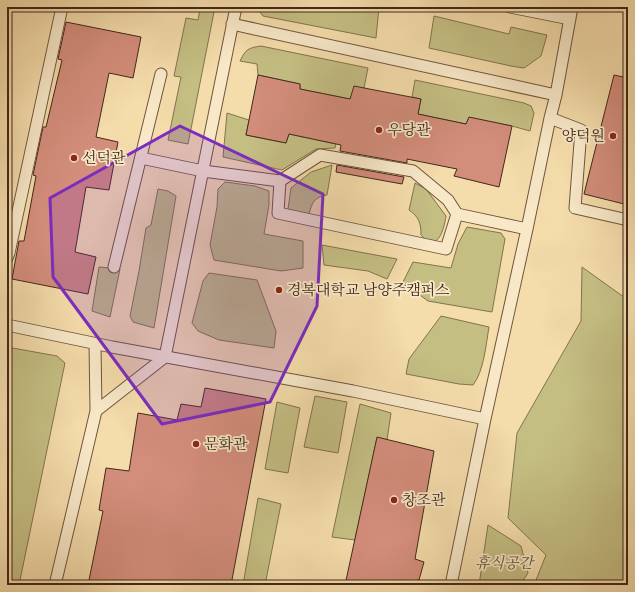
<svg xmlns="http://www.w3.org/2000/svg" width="635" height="592" font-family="'IM FELL DW Pica','Noto Serif KR',serif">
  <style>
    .green { fill: #c4be83; stroke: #82734e }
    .building { fill: #d38d7b; stroke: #40281a }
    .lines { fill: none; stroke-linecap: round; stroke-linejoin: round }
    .service-casing { stroke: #6d553e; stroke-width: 13 }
    .service { stroke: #f8e8c8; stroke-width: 11 }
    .marked { fill: #7b2cbf; fill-opacity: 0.2; stroke: #7b2cbf; stroke-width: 3; stroke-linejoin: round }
    .poi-dot { fill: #8f2418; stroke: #f8e8c8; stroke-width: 1.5 }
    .labels { text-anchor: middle; stroke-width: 3.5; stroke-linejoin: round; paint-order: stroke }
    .poi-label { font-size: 15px; fill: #40281a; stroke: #f8e8c8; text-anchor: start }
    .park-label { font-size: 15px; font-style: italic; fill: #614e34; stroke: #f8e8c8 }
  </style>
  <rect width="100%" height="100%" fill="#f5dcab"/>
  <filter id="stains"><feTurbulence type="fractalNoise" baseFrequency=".005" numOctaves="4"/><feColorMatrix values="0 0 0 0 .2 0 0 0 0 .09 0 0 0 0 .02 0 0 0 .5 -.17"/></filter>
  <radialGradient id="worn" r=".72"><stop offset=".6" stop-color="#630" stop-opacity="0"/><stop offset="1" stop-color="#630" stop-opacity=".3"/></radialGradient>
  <!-- green -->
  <path class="green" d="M256 7H379L376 38 263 16Z
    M200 9 214 12 188 144 168 140 181 77 174 76 186 18 198 20Z
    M434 16 509 34 511 27 547 35 541 56 524 68 511 66 429 48Z
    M261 46 368 68 364 88 350 99 300 89V84L258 75 257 64 240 61C246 49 248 48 261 46Z
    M415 80 524 103 531 106 534 113 530 131 512 126 469 118 466 124 418 114 421 99 412 97Z
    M227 113 249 120 246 135 286 143 289 134 336 144 335 148 316 149 282 170 223 157Z
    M332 165 327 195C314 197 312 203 309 214L295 216 288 209 291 188 311 172Z
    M225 182 255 186 269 191V205L264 234 303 241V268L281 271 214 260 210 245 217 207 218 189Z
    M415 183 426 189 446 216C444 229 438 254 421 235 421 223 419 217 409 210Z
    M158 189 168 191 176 196 154 328 133 322 130 316 139 271 146 228 151 225Z
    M467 227 501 233 505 239 492 312 428 301 409 287 402 284 413 262 451 268 458 244Z
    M322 245 397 259 387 279 368 271 324 265Z
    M99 267 120 269 110 317 92 311Z
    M582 267 628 300V585H534L546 555 508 518 517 433 581 321Z
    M209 273 257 280 276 331 274 348 219 340 198 331 192 323 203 281Z
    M441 316 489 327C486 344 484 371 473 385L459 384 406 374 409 359Z
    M7 347 57 356 65 363 19 585H7Z
    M315 396 347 402 338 453 304 447Z
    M277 402 300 408 288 473 265 469Z
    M360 404 391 413 387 440 377 438 355 540 332 537Z
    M258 498 281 504 265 585H243Z
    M488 525 521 546 528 573 520 585H479Z"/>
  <!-- building -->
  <path class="building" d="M66 22 141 37 133 78 109 73 96 137 118 142 109 190 86 187 75 252 96 257 88 294 12 279 19 241H24L36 176 33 175 43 127H46L62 60 58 59Z
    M258 75 300 84V89L350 99 354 86 421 99 418 114 466 124 469 117 512 126 499 187 454 176 457 169 407 159V163L340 151 341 145 289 134 286 143 246 135Z
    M614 75 628 78V205L584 194Z
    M337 165 404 177 402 184 336 172Z
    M205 388 266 399 231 585H88L103 511 99 510 106 468 129 471 138 413 177 420 181 404 201 407Z
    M377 437 434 451 415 559 424 562 419 580H417L416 585H345Z"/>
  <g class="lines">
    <defs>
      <path id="service" d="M510 7 570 19
        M232 24 556 95
        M550 118 581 130 575 208 628 220
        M141 158 203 171 280 181 320 155 413 171 448 200 457 214 527 229
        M280 181 278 213 446 249 457 214
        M7 258 9 253 62 7
        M114 267 161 74
        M7 325 112 347 353 391 485 419
        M96 411 165 357 236 7
        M55 585 96 411 95 344
        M451 585 485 419 527 229 550 118 556 95 572 7"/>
    </defs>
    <!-- service casing -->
    <use href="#service" class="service-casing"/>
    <!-- service -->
    <use href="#service" class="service"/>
  </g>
  <!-- marked area -->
  <path class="marked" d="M180 126 323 194 317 306 270 402 162 424 53 277 50 198Z"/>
  <!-- markers -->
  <g class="poi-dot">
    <circle cx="379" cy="130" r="4"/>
    <circle cx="613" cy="136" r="4"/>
    <circle cx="74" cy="158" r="4"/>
    <circle cx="279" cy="290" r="4"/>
    <circle cx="196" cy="444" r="4"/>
    <circle cx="394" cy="500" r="4"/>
  </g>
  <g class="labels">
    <!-- poi labels -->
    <g class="poi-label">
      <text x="387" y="135">우당관</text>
      <text x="605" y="141" text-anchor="end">양덕원</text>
      <text x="82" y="163">선덕관</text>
      <text x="287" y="295">경복대학교 남양주캠퍼스</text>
      <text x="204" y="449">문화관</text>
      <text x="402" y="505">창조관</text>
    </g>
    <!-- park labels -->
    <g class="park-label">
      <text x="504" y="568">휴식공간</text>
    </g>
  </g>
  <!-- margin -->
  <rect width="635" height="592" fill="none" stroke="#f5dcab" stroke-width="24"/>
  <rect x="8" y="8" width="619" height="576" fill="none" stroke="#40281a" stroke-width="2"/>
  <rect x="12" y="12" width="611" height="568" fill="none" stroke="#40281a"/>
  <rect width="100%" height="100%" filter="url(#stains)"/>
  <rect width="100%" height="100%" fill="url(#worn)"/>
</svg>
